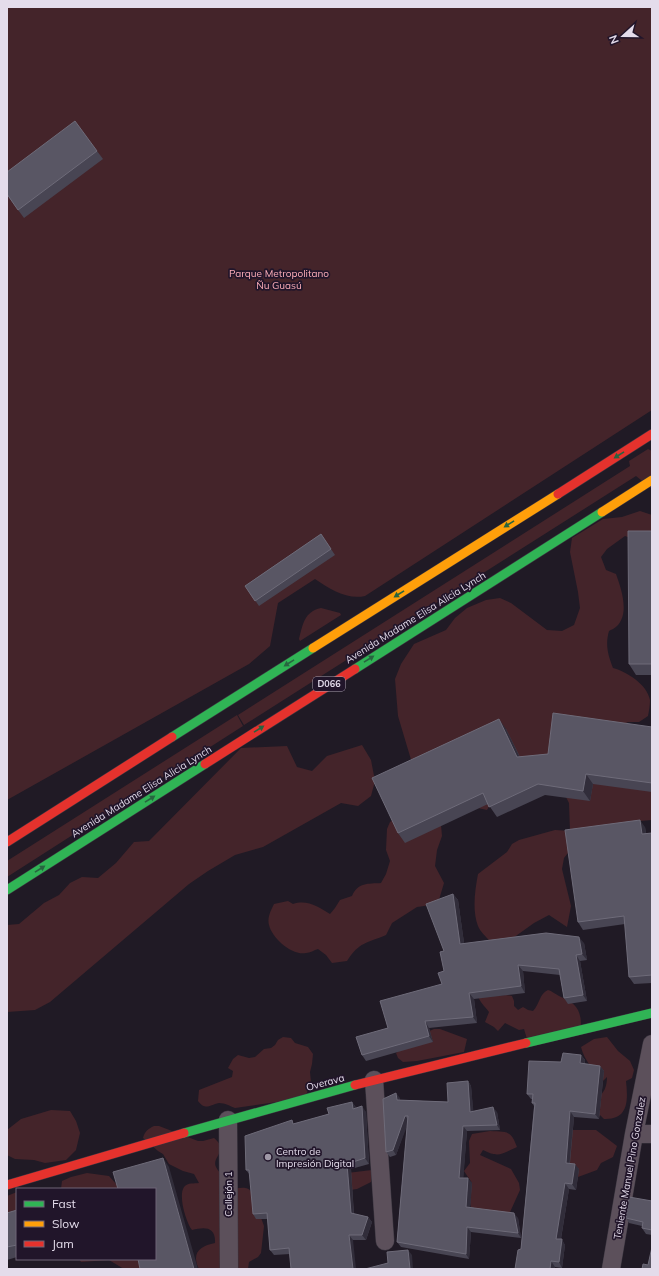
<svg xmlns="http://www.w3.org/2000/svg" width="659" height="1276" font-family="Mulish,sans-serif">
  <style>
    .green { fill: #44242a }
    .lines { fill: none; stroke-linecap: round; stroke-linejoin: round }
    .street-casing { stroke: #3b3640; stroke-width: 19 }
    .fast-casing { stroke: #3b3640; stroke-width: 10 }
    .slow-casing { stroke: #3b3640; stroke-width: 10 }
    .jam-casing { stroke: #3b3640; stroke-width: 10 }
    .street { stroke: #5c505b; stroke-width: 18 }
    .fast { stroke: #30b455; stroke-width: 9 }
    .slow { stroke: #ff9f0a; stroke-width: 9 }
    .jam { stroke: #e5322d; stroke-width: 9 }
    .wall { fill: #484553 }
    .shaded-wall { fill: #312d3a }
    .building { fill: #595664; stroke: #6e6b79 }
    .oneway { fill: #286440 }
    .poi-dot { fill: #9f98a6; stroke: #21152a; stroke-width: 1.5 }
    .labels { text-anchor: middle; stroke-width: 3.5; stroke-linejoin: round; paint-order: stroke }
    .shield { fill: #21152a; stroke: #aaa0b1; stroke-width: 1 }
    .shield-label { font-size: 9px; font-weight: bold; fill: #e4dceb }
    .park-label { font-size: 10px; fill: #feaeb9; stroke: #21152a }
    .street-label { font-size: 10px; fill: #e4dceb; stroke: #21152a }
    .poi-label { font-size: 10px; fill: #e4dceb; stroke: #21152a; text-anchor: start }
  </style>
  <rect width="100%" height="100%" fill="#201a25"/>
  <!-- green -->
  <path class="green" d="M7 7H652V410L365 596C347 600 330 589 315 579L278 603 270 646 249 664 7 800Z
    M648 449 652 451V489L636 476 244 725 238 715 630 466 629 461Z
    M640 511 652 515V551L639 541 625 536 607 549 601 557 606 570 616 574C621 588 630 613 617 626 615 628 611 630 609 631 605 645 608 655 613 668 627 672 647 684 650 700 650 705 649 711 648 716L639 722H628L620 726 652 756V820L640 821 575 844 564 858 562 869 571 906 567 927 549 915 534 923 513 938 490 941C486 937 480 931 478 926 472 910 475 890 478 874L507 852 512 844 519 840 555 830 570 831 569 803 556 777 494 798 487 810 478 808 415 773 398 716 395 679 401 664 414 644 446 630 455 618 467 608 486 600 500 598 511 603 547 630 562 631 574 625 580 608 578 592 570 552 572 538 603 519 622 517Z
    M321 608 340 613 341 615 300 641 299 639C303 624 304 612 321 608Z
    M237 715 243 726 7 877V861Z
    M362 745 371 760 375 781 371 796 358 806 341 803 263 847 235 855 208 871 189 884 50 1002 35 1010 7 1012V925L19 924 44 903 59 895 70 883 82 877 98 878 116 863 134 842 149 841 241 748 287 746 297 767 312 771 327 756Z
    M404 812 441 825 442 836 437 850 435 866 444 883 438 903 431 905 417 907 392 923 386 935C367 943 359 942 347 961L332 963 326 955 318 949C314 950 310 953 306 953 292 956 272 938 269 925 267 918 271 910 274 904L288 901 293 904C307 899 319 907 330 914L335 908 340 900 352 896C358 882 368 884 381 883L386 874 390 861 386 850 387 829 390 822Z
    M548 990C552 991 555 994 559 996 575 1003 581 1008 581 1026L527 1039 524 1029 519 1030 505 1023 498 1031 494 1027 485 1022 489 1012C483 1004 481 1004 477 994L496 996 506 995 512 996 514 1001V1006L518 1010 523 1007 528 1010 533 1011C540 1004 539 994 548 990Z
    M434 1029H440L467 1039 464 1052 417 1061 403 1062 398 1058 396 1053 425 1033Z
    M283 1037 291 1038 295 1043 308 1047 313 1054 312 1064 310 1072 311 1082 305 1098 235 1108C230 1106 225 1103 219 1103 209 1105 206 1111 198 1101L199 1090 232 1077 233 1071 228 1068 233 1059 238 1055 249 1058 255 1057 264 1049 271 1048 275 1045 278 1040Z
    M607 1037 618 1051 630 1061 634 1070 632 1078 626 1081C628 1100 629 1120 604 1119L600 1115 599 1117 596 1100C604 1093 607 1087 607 1077L603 1081C594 1071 584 1060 581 1047L594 1039Z
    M51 1110 70 1111 76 1121 80 1133 76 1150 66 1160 45 1163 34 1160 15 1159 7 1155V1130L21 1119Z
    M154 1126H159L198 1141H203L214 1138C230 1151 211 1157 216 1167 219 1173 229 1182 233 1188 241 1189 247 1185 252 1193L264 1226 261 1253 258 1257 249 1262 248 1269H199C191 1253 200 1246 215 1243 216 1226 204 1227 192 1230 186 1222 178 1196 184 1187 188 1182 194 1184 199 1183L194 1174 183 1171 169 1164 163 1154 158 1151 143 1138C145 1131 148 1129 154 1126Z
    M572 1130H596L617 1146 613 1157 601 1163 597 1170 578 1177 550 1134Z
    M490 1131C507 1132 511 1130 517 1147 501 1154 499 1158 483 1150L480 1155 511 1169 519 1183 520 1190 506 1221 472 1212 469 1198 472 1183 464 1171 470 1163 469 1141 472 1134Z
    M372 1170 371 1182 357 1189 343 1191 347 1173Z
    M87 1173 109 1176 118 1186 126 1189H61L62 1181 71 1177Z
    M17 1192V1234H7V1196Z
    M79 1259H154L155 1269H124L109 1260 81 1262Z"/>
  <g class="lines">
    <defs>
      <path id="street" d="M374 1080 385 1241
        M228 1120 229 1269
        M634 1134H652
        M611 1269 634 1134 652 1044"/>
      <path id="fast" d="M355 669 602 512
        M172 737 313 648
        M7 890 205 764
        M526 1043 652 1013
        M184 1133 355 1085"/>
      <path id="slow" d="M602 512 652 480
        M313 648 558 494"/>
      <path id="jam" d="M558 494 652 434
        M205 764 355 669
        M7 842 172 737
        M355 1085 526 1043
        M7 1185 184 1133"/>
    </defs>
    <!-- street casing -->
    <use href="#street" class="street-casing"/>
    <!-- fast casing -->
    <use href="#fast" class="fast-casing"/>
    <!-- slow casing -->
    <use href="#slow" class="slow-casing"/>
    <!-- jam casing -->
    <use href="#jam" class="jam-casing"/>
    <!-- street -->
    <use href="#street" class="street"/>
    <!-- fast -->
    <use href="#fast" class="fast"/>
    <!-- slow -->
    <use href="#slow" class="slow"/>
    <!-- jam -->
    <use href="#jam" class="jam"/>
  </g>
  <!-- wall -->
  <path class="wall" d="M97 151 103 159 24 218 7 195V172Z
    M652 531V675H636L629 664Z
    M321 534 335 555 259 606 245 586Z
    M652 727V792L593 784 590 801 545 795 497 817 488 804 405 843 398 833 506 729 520 757 548 754Z
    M645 827 646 834 652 833V983L634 984 629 977 625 924 583 930 578 922Z
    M453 894 458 900 464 943H584L587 960 580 961 587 1001 568 1004 564 998 560 975 523 971 525 993 474 999 477 1023 429 1028 433 1042 366 1061 362 1055 388 1028 442 984 444 971V951Z
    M581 1055 585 1060V1064L600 1066 604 1071 599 1119 574 1117 570 1163 579 1169 576 1190 569 1189 561 1239 565 1245 562 1268 555 1267V1269H515L521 1249 534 1106 532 1103V1099H531L527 1094 561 1062Z
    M468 1081 471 1086 473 1111 497 1112 500 1130 467 1131 463 1178 472 1183 470 1207 518 1218 521 1238 471 1232 469 1259 401 1247 397 1242 407 1124 396 1155 390 1157 386 1152 400 1098V1100L448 1102Z
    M352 1102 356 1108 366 1112 369 1164 351 1169 354 1214 368 1217 372 1222 366 1240H353L290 1254 274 1255 270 1250 268 1219H256L253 1214 250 1175 246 1170 294 1124 329 1114Z
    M652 1198V1235L646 1234 642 1228V1226L629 1223 626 1218 652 1201Z
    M17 1210V1257L7 1260V1213Z"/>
  <!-- shaded-wall -->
  <path class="shaded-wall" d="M499 719 506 729 525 768 517 757Z
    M586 774 593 784 590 801 583 791Z
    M640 820 645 827 647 842 642 834Z
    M453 894 458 900 465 950 460 944Z
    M579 937 584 943 587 960 582 954Z
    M576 955 580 961 587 1001 583 995Z
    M518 965 523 971 525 993 521 986Z
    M469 993 474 999 477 1023 473 1017Z
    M425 1021 429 1028 433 1042 429 1036Z
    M581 1055 585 1060 584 1069 580 1063Z
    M600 1066 604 1071 599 1119 595 1114Z
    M468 1081 471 1086 474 1117 470 1112Z
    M396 1093 400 1098V1105L397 1100Z
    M352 1102 356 1107 357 1115 353 1109Z
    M362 1106 366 1112 369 1164 365 1158Z
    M493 1107 497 1112 500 1130 497 1125Z
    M570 1111 574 1117 569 1168 566 1163Z
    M405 1116 409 1121 396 1155 393 1150Z
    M463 1126 467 1131 463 1183 459 1178Z
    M163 1158 169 1167 198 1269H194Z
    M347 1164 351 1169 354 1219 351 1213Z
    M575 1164 579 1169 576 1190 572 1184Z
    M468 1178 472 1183 470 1212 466 1207Z
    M565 1183 569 1189 560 1244 556 1239Z
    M514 1213 518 1218 521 1238 518 1233Z
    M368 1217 372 1222 366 1240 362 1235Z
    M467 1227 471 1232 469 1259 466 1254Z
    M349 1235 353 1240 356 1269H353Z
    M562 1239 565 1245 562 1268 559 1262Z
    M408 1250 412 1255 413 1269H410Z
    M551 1261 555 1267V1269H550Z"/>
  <!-- building -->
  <path class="building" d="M75 121 97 151 18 210 7 194V172Z
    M628 531H652V664H629Z
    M321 534 331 549 255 601 245 586Z
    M553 713 652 727V783L586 774 583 791 538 784 489 807 483 793 398 833 372 778 499 719 517 757 548 754Z
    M640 820 642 834 652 833V975L629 977 624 916 578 922 565 830Z
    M453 894 460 944 546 933 579 937 582 954 576 955 583 995 564 998 559 969 518 965 521 986 469 993 473 1017 425 1021 429 1036 362 1055 356 1037 388 1028 380 1001 442 984 438 973 444 971 440 952 444 951 426 904Z
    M563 1053 581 1055 580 1063 600 1066 595 1114 570 1111 566 1163 575 1164 572 1184 565 1183 556 1239H562L559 1262 551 1261 550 1269H515L518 1250 521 1249 535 1103H532L533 1094H527L529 1061 561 1062Z
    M468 1081 470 1112 493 1107 497 1125 463 1126 459 1178H468L466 1207 514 1213 518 1233 467 1227 466 1254 397 1242 408 1116H405L393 1150 386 1152 383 1099 396 1093 397 1100 448 1102 447 1083Z
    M352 1102 353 1109 362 1106 365 1158 347 1164 351 1213 368 1217 362 1235H349L353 1269H291L289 1248 270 1250 267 1213 253 1214 249 1170H246L245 1136 292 1120 293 1124 329 1114 327 1108Z
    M163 1158 194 1269H140L138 1259H155V1189H118L113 1172Z
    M629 1197 652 1201V1198V1230L642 1228 643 1222 626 1218Z
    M17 1210V1245L7 1247V1213Z
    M652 1247V1269H642L643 1264 648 1265Z
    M408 1250 410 1269H365L388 1263 387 1252Z"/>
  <!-- one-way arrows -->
  <defs><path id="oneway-solid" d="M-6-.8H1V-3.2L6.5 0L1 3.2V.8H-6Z"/></defs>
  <g class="oneway">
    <use href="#oneway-solid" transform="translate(619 455) rotate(148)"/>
    <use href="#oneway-solid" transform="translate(509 524) rotate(148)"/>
    <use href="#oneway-solid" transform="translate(399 594) rotate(148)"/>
    <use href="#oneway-solid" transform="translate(369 659) rotate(-32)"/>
    <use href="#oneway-solid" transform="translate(289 663) rotate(148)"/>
    <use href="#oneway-solid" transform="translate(259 729) rotate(-32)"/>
    <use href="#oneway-solid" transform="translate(150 799) rotate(-32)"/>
    <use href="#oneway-solid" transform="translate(40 869) rotate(-32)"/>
  </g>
  <!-- markers -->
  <circle class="poi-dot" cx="268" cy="1157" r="4"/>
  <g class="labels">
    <!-- shield labels -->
    <rect class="shield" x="313" y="677" width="32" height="14" rx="3"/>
    <g class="shield-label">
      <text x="329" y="687">D066</text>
    </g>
    <!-- park labels -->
    <g class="park-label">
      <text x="279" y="277">Parque Metropolitano<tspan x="279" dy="12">Ñu Guasú</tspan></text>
    </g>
    <!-- street labels -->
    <g class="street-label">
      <text transform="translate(415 617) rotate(-32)" y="4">Avenida Madame Elisa Alicia Lynch</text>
      <text transform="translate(141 791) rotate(-32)" y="4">Avenida Madame Elisa Alicia Lynch</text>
      <text transform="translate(325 1082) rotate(-15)" y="4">Overava</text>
      <text transform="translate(629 1168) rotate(-80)" y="4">Teniente Manuel Pino Gonzalez</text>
      <text transform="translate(228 1194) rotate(-90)" y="4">Callejón 1</text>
    </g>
    <!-- poi labels -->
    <g class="poi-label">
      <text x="276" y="1155">Centro de<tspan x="276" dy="12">Impresión Digital</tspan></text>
    </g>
  </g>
  <!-- border -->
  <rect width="659" height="1276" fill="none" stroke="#e4dceb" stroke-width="16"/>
  <!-- legend -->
  <rect x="16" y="1188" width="140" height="72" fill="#21152a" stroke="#6f6577"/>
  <rect x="24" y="1201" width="20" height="6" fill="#30b455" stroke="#6f6577"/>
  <text x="52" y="1208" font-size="12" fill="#e4dceb">Fast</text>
  <rect x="24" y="1221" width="20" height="6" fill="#ff9f0a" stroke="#6f6577"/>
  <text x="52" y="1228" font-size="12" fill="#e4dceb">Slow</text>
  <rect x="24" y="1241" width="20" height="6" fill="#e5322d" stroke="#6f6577"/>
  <text x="52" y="1248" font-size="12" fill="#e4dceb">Jam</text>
  <!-- north arrow -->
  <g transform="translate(623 36) rotate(249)" stroke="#21152a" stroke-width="3" paint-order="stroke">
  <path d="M0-3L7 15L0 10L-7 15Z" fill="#e4dceb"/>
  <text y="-6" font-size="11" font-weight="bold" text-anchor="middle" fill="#e4dceb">N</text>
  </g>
</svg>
